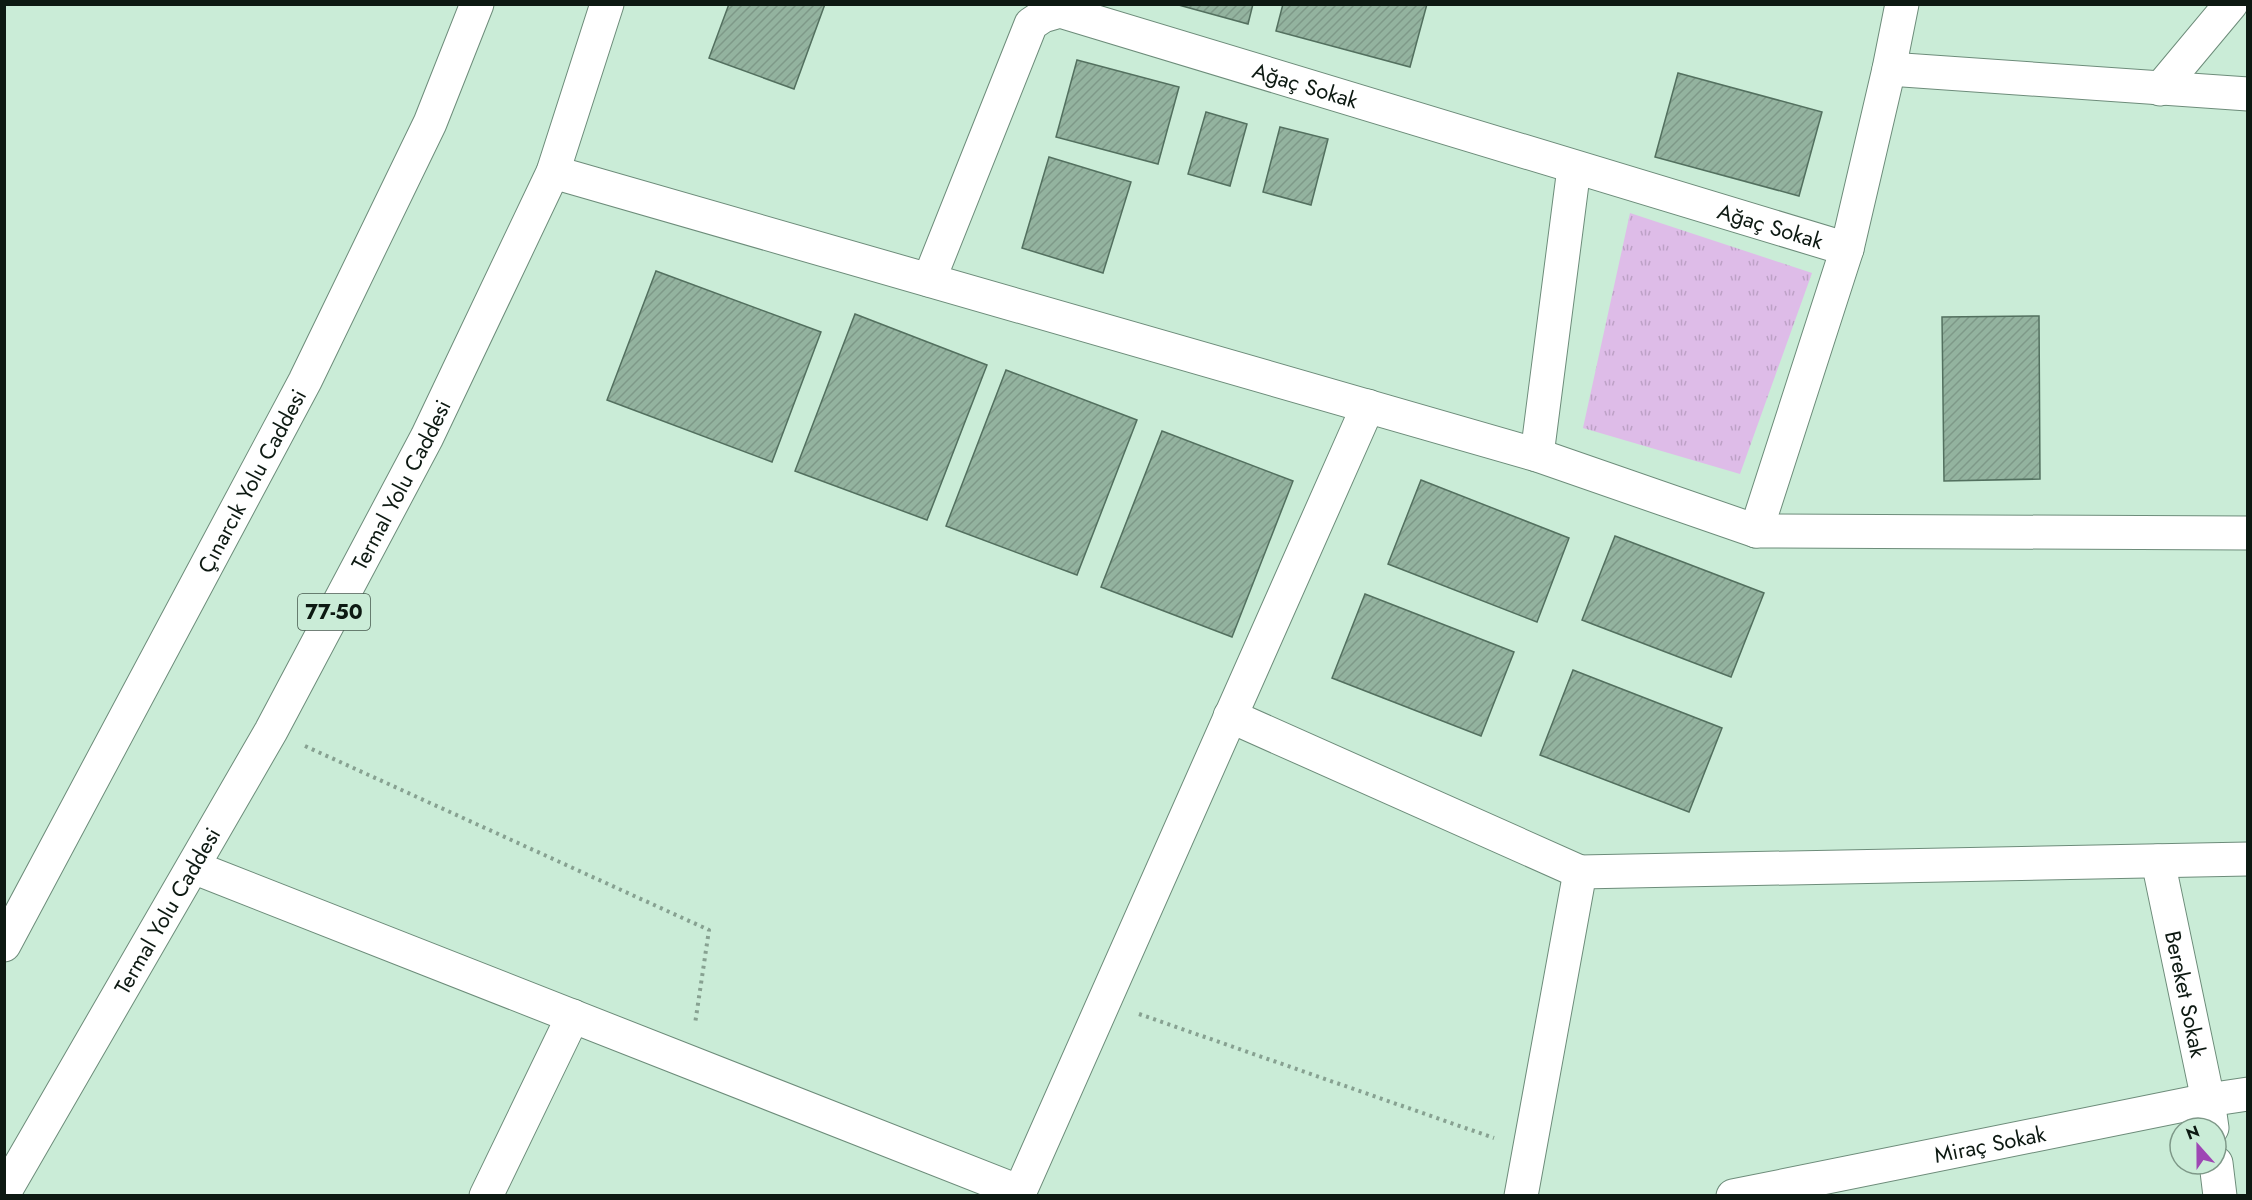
<svg xmlns="http://www.w3.org/2000/svg" width="2252" height="1200" font-family="Jost,sans-serif">
  <style>
    .grass { fill: url(#grass-tufts) }
    .building { fill: url(#building-hatch); stroke: #53705f; stroke-width: 1.5 }
    .lines { fill: none; stroke-linecap: round; stroke-linejoin: round }
    .minor-casing { stroke: #6d8c7a; stroke-width: 35 }
    .primary-casing { stroke: #6d8c7a; stroke-width: 35 }
    .path { stroke: #87a191; stroke-width: 4; stroke-dasharray: 3 4.5; stroke-linecap: butt }
    .minor { stroke: #fff; stroke-width: 33 }
    .primary { stroke: #fff; stroke-width: 33 }
    .labels { text-anchor: middle; stroke-width: 4.5; stroke-linejoin: round; paint-order: stroke }
    .shield { fill: #caecd7; stroke: #46584d; stroke-width: 1.5 }
    .shield-label { font-size: 21px; font-weight: bold; fill: #0d1912 }
    .street-label { font-size: 22px; fill: #0d1912; stroke: #caecd7 }
  </style>
  <defs>
    <pattern id="grass-tufts" width="24" height="20" patternUnits="userSpaceOnUse" patternTransform="scale(1.5)"><rect width="24" height="20" fill="#debce8"/><path d="M3 7l-1-3M5 7V3M7 7l1-3M15 17l-1-3M17 17v-4M19 17l1-3" fill="none" stroke="#bda1c6"/></pattern>
    <pattern id="building-hatch" width="6" height="6" patternUnits="userSpaceOnUse" patternTransform="scale(1.5)"><rect width="6" height="6" fill="#93b39f"/><path d="M-1 1l2-2M0 6l6-6M5 7l2-2" fill="none" stroke="#7e9988"/></pattern>
  </defs>
  <rect width="100%" height="100%" fill="#caecd7"/>
  <!-- grass -->
  <path class="grass" d="M1630 213 1812 273 1740 474 1583 428Z"/>
  <!-- building -->
  <path class="building" d="M729 4H825L794 89 709 58Z
    M1175 4H1253L1248 24Z
    M1283 4H1427L1410 67 1276 31Z
    M1077 60 1179 87 1158 164 1056 137Z
    M1678 73 1822 112 1799 196 1655 157Z
    M1206 112 1247 124 1230 186 1188 174Z
    M1280 127 1328 139 1311 205 1263 192Z
    M1049 157 1131 182 1103 273 1022 248Z
    M656 271 821 332 772 462 607 400Z
    M855 314 987 365 927 520 795 471Z
    M2039 316 2040 479 1944 481 1942 317Z
    M1006 370 1137 420 1077 575 946 526Z
    M1162 431 1293 481 1232 637 1101 587Z
    M1421 480 1569 538 1537 622 1388 564Z
    M1615 536 1764 593 1731 677 1582 620Z
    M1365 594 1514 652 1481 736 1332 678Z
    M1573 670 1722 728 1689 812 1540 755Z"/>
  <g class="lines">
    <defs>
      <g id="minor">
        <path d="M1889 69 2248 94"/>
        <path d="M2160 89 2231 4"/>
        <path d="M553 172 1537 455 1756 531 2248 533"/>
        <path id="s1" d="M929 280 1031 24 1043 16 1060 11 1847 249"/>
        <path d="M1537 455 1574 168"/>
        <path d="M1756 531 1847 249 1889 69 1902 4"/>
        <path d="M1230 716 1580 872"/>
        <path id="s2" d="M2158 861 2208 1100 2212 1128"/>
        <path d="M193 867 1020 1192"/>
        <path d="M2216 1163 2220 1196"/>
        <path d="M486 1196 573 1016"/>
        <path d="M1018 1196 1368 406"/>
        <path d="M1521 1196 1580 872 2248 859"/>
        <path id="s3" d="M1733 1196 2208 1100 2248 1094"/>
      </g>
      <g id="primary">
        <path id="s4" d="M4 945 305 381 430 123 477 4"/>
        <path id="s5" d="M4 1193 271 731 427 437 553 172 607 4"/>
      </g>
    </defs>
    <!-- minor casing -->
    <use href="#minor" class="minor-casing"/>
    <!-- primary casing -->
    <use href="#primary" class="primary-casing"/>
    <!-- path -->
    <path class="path" d="M305 746 709 930 695 1024
      M1139 1014 1494 1138"/>
    <!-- minor -->
    <use href="#minor" class="minor"/>
    <!-- primary -->
    <use href="#primary" class="primary"/>
  </g>
  <g class="labels">
    <!-- shield labels -->
    <rect class="shield" x="298" y="594" width="72" height="36" rx="4.5"/>
    <g class="shield-label">
      <text x="334" y="619">77-50</text>
    </g>
    <!-- street labels -->
    <g class="street-label">
      <text dy="8" stroke="none"><textPath href="#s1" startOffset="564">Ağaç Sokak</textPath></text>
      <text dy="8" stroke="none"><textPath href="#s1" startOffset="1050">Ağaç Sokak</textPath></text>
      <text dy="8" stroke="none"><textPath href="#s4" startOffset="526">Çınarcık Yolu Caddesi</textPath></text>
      <text dy="8" stroke="none"><textPath href="#s5" startOffset="812">Termal Yolu Caddesi</textPath></text>
      <text dy="8" stroke="none"><textPath href="#s5" startOffset="326">Termal Yolu Caddesi</textPath></text>
      <text dy="8" stroke="none"><textPath href="#s2" startOffset="136">Bereket Sokak</textPath></text>
      <text dy="8" stroke="none"><textPath href="#s3" startOffset="262">Miraç Sokak</textPath></text>
    </g>
  </g>
  <!-- border -->
  <rect width="2252" height="1200" fill="none" stroke="#0d1912" stroke-width="12"/>
  <!-- north arrow -->
  <g transform="translate(2198 1146) rotate(339)"><circle r="28" fill="#caecd7" stroke="#7e9888" stroke-width="1.5"/>
  <path d="M0-4.5L10 22L0 15L-10 22Z" fill="#9e47b4"/>
  <text y="-9" font-size="16" font-weight="bold" text-anchor="middle" fill="#0d1912">N</text>
  </g>
</svg>
